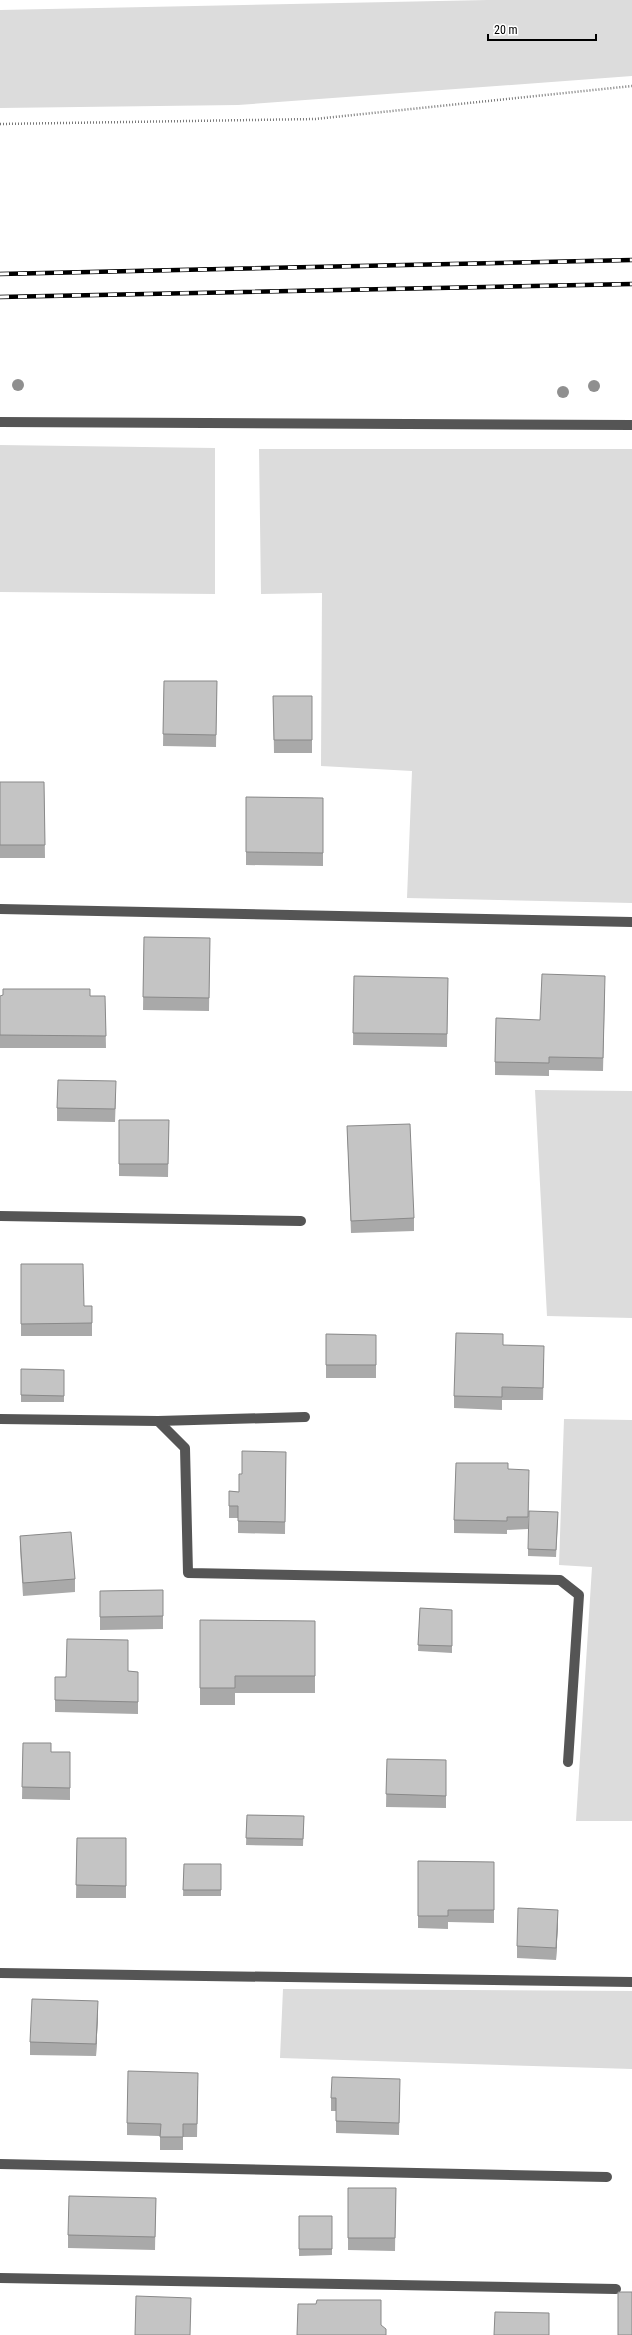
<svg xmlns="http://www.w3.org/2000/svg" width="632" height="2335" font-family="'Roboto Condensed',sans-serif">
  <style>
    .grass { fill: #dcdcdc }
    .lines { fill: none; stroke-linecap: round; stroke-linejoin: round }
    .path { stroke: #777; stroke-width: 2.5; stroke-dasharray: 1 2; stroke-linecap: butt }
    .minor { stroke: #555; stroke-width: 10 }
    .rail-casing { stroke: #000; stroke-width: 4.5 }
    .rail { stroke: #fff; stroke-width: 3; stroke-dasharray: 9; stroke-linecap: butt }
    .tree { fill: #8f8f8f }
    .wall { fill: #a9a9a9 }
    .shaded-wall { fill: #898989 }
    .building { fill: #c4c4c4; stroke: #898989 }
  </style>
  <rect width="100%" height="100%" fill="#fff"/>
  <!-- grass -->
  <path class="grass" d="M488 0H632V76L238 105 0 108V10Z
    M0 445 215 448V594L0 592Z
    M259 449H632V903L407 898 412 771 321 766 322 593 261 594Z
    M535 1090 632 1091V1318L547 1316Z
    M564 1419 632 1420V1821H576L592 1567 559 1565Z
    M283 1989 632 1991V2069L280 2058Z"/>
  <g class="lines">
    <!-- path -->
    <path class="path" d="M0 124 315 119 632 86"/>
    <!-- minor -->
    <path class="minor" d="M0 422 632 425
      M0 909 632 922
      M0 1216 301 1221
      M0 1419 158 1421 185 1448 188 1573 560 1580 579 1595 568 1762
      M158 1421 305 1417
      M0 1973 632 1982
      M0 2164 607 2177
      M0 2278 616 2289"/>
    <defs>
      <path id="rail" d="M0 274 632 260
        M0 297 632 284"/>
    </defs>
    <!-- rail casing -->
    <use href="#rail" class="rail-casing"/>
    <!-- rail -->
    <use href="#rail" class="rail"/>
  </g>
  <!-- trees -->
  <g class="tree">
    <circle cx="18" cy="385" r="6"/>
    <circle cx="594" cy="386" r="6"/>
    <circle cx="563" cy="392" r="6"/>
  </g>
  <!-- wall -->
  <path class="wall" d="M164 681H217L216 747 163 746Z
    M273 696H312V753H274Z
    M0 782H44L45 858H0Z
    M246 797 323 798V866L246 865Z
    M144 937 210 938 209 1011 143 1010Z
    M354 976 448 978 447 1047 353 1045Z
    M605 989 603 1071 549 1070V1076L495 1075V1062L540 1020Z
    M0 996H105L106 1048H0Z
    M116 1094 115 1122 57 1121V1108Z
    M119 1120H169L168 1177 119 1176Z
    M347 1126 414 1218V1231L351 1233Z
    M21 1264 84 1306H92V1336H21Z
    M326 1334 376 1335V1378H326Z
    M503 1345 544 1359 543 1400H502V1410L454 1408V1396Z
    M21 1369 64 1370V1402H21Z
    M286 1452 285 1534 238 1533V1518H229V1491L239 1492 242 1474Z
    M508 1469 529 1482 528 1529 507 1530V1534L454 1533V1520Z
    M558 1519 556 1557 528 1556V1549Z
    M20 1536 75 1579V1592L23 1596 20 1549Z
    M163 1590V1629L100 1630V1591Z
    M420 1608 452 1610V1653L418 1651Z
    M200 1620 315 1621V1693H235V1705H200Z
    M128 1653V1671L138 1672V1714L55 1712V1677H66Z
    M23 1743 51 1752H70V1800L22 1799Z
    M387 1759 446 1760V1808L386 1807Z
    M247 1815 304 1816 303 1846 246 1845Z
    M77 1838H126V1898H76Z
    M418 1861 494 1862V1923L448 1922V1929L418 1928Z
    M184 1864H221V1896H183Z
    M558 1923 556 1960 517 1958V1946Z
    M98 2014 96 2056 30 2055V2042Z
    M198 2086 197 2137H183V2150H160V2136L127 2135V2123Z
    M400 2092 399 2135 336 2133V2111H331V2098Z
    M348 2188H396L395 2251 348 2250Z
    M156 2198 155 2250 68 2248V2235Z
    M299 2216H332V2255L299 2256Z"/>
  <!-- shaded-wall -->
  <path class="shaded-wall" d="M558 1910V1923L556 1960V1948Z
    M98 2001V2014L96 2056V2044Z"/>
  <!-- building -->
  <path class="building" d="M164 681H217L216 735 163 734Z
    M273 696H312V740H274Z
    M0 782H44L45 845H0Z
    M246 797 323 798V853L246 852Z
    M144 937 210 938 209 998 143 997Z
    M542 974 605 976 603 1058 549 1057V1063L495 1062 496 1018 540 1020Z
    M354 976 448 978 447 1034 353 1033Z
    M3 989H90V996H105L106 1036 0 1035V996L3 995Z
    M58 1080 116 1081 115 1109 57 1108Z
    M119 1120H169L168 1164H119Z
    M410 1124 414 1218 351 1221 347 1126Z
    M21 1264H83L84 1306H92V1323L21 1324Z
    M456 1333 503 1334V1345L544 1346 543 1388 502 1387V1397L454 1396Z
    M326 1334 376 1335V1365H326Z
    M21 1369 64 1370V1396L21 1395Z
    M242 1451 286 1452 285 1522 238 1521V1506H229V1491L239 1492V1474H242Z
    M456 1463H508V1469L529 1470 528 1517H507V1521L454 1520Z
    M529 1511 558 1512 556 1550 528 1549Z
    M71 1532 75 1579 23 1583 20 1536Z
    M163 1590V1616L100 1617V1591Z
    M420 1608 452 1610V1646L418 1645Z
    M200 1620 315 1621V1676H235V1688H200Z
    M67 1639 128 1640V1671L138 1672V1702L55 1700V1677H66Z
    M23 1743H51V1752H70V1788L22 1787Z
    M387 1759 446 1760V1796L386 1794Z
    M247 1815 304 1816 303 1839 246 1838Z
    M77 1838H126V1886L76 1885Z
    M418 1861 494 1862V1910H448V1916H418Z
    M184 1864H221V1890H183Z
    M518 1908 558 1910 556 1948 517 1946Z
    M32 1999 98 2001 96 2044 30 2042Z
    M128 2071 198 2073 197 2124H183V2137H160L161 2124 127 2123Z
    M332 2077 400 2079 399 2123 336 2121V2098H331Z
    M348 2188H396L395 2238H348Z
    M69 2196 156 2198 155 2237 68 2235Z
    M299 2216H332V2249H299Z
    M618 2292H632V2335H618Z
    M136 2296 191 2298 190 2335H135Z
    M317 2300H381V2325L386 2329V2335H297L298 2304H316Z
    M495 2312 549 2313V2335H494Z"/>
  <!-- scale -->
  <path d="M488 34v6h108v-6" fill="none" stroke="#000000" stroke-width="2"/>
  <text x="494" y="34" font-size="12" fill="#000000" stroke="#ffffff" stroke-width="3" paint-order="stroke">20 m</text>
</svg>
